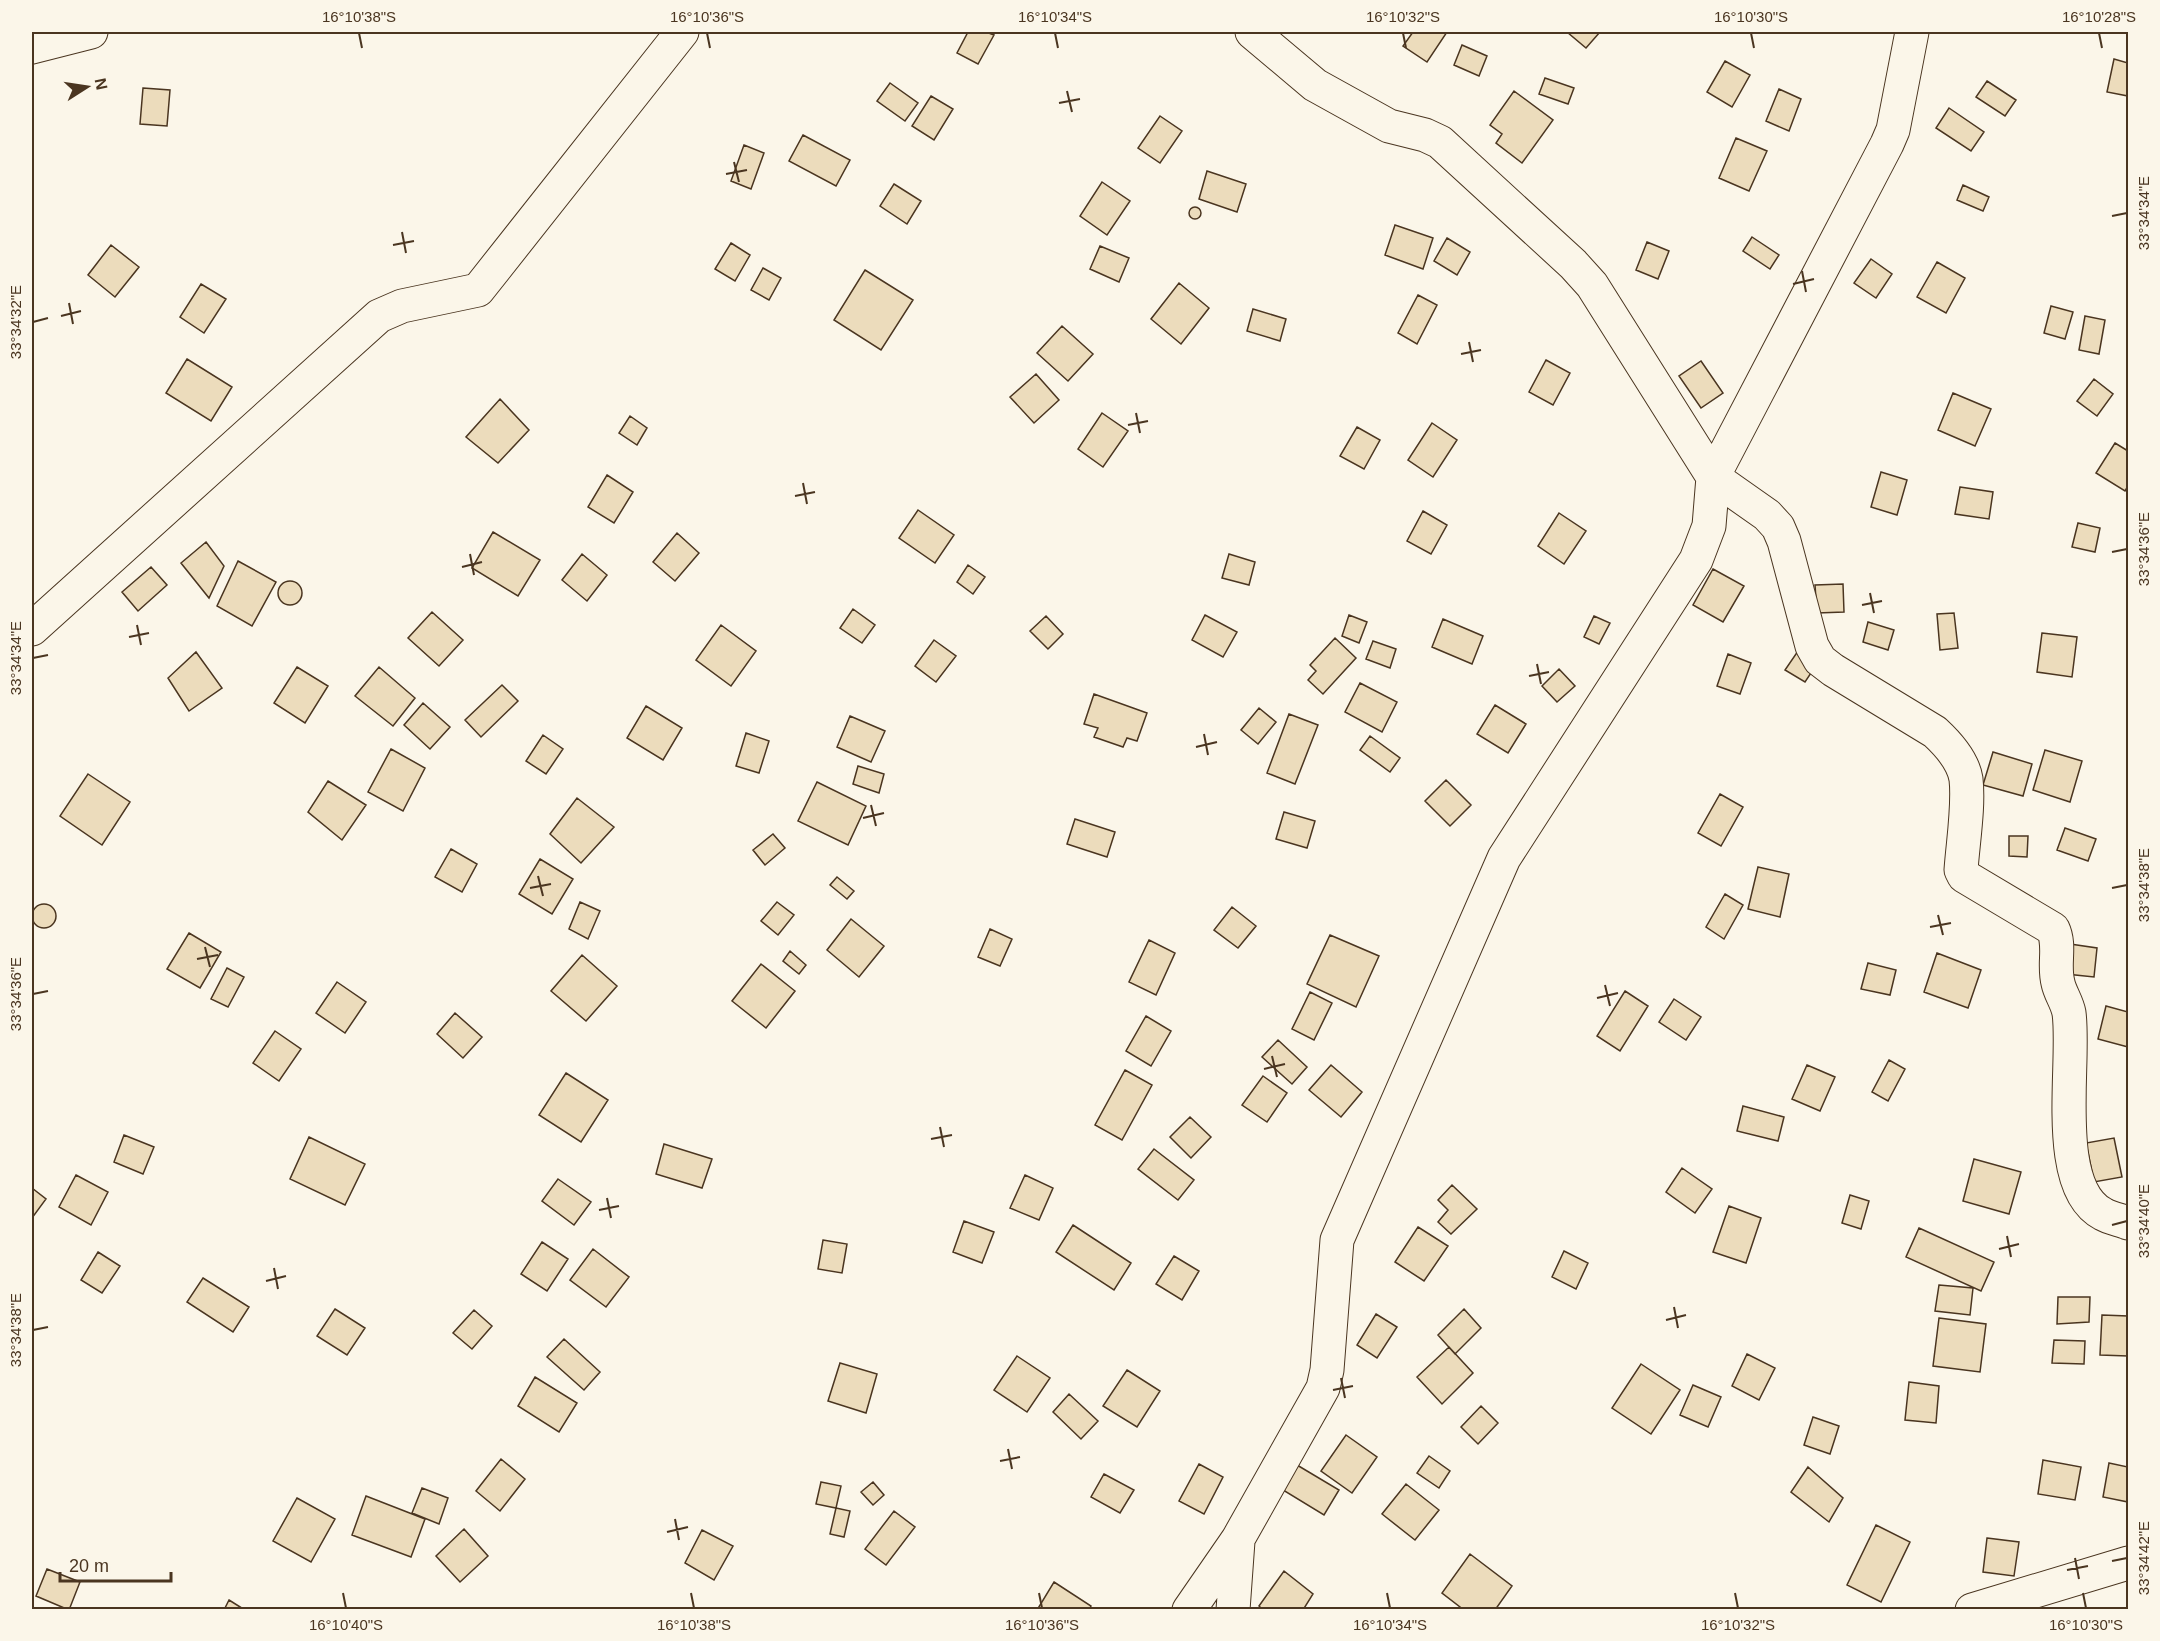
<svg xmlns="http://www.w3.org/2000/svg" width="2160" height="1641" font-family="Helvetica,sans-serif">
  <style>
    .building { fill: #ecdcbc; stroke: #4a3520; stroke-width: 1.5 }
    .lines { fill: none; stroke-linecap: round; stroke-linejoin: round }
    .street-casing { stroke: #4a3520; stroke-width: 35 }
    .street { stroke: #fbf6e9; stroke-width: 33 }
    .ticks { fill: none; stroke: #4a3520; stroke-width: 2 }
    .neatline { fill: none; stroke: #4a3520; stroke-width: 2 }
    .ticks-label { font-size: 15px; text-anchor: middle; fill: #4a3520 }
  </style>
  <rect width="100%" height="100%" fill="#fbf6e9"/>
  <!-- building -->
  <path class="building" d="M968 32H986L994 35 978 64 957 53Z
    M1413 32H1447L1427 62 1403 46Z
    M1567 32H1600L1586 48Z
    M1462 45 1487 56 1479 76 1454 65Z
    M2114 59 2128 63V96L2107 92Z
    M1725 61 1750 75 1732 107 1707 92Z
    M1545 78 1574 88 1568 104 1539 94Z
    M1987 81 2016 100 2005 116 1976 97Z
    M890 83 918 103 905 121 877 101Z
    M143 88 170 90 167 126 140 124Z
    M1779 89 1801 99 1789 131 1766 121Z
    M1514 91 1553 120 1522 163 1496 143 1502 134 1490 125Z
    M931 96 953 109 934 140 912 126Z
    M1949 108 1984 132 1971 151 1936 128Z
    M1160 116 1182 131 1160 163 1138 148Z
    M803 135 850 160 836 186 789 161Z
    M1736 138 1767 151 1749 191 1719 178Z
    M744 145 764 153 751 189 731 181Z
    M1207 171 1246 184 1237 212 1199 199Z
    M1102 182 1130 201 1107 235 1080 216Z
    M894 184 921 201 907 224 880 206Z
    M1963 185 1989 197 1983 211 1957 200Z
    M1189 213a6 6 0 1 1 12 0a6 6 0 1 1-12 0Z
    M1395 225 1433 238 1423 269 1385 255Z
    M1752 237 1779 255 1770 269 1743 251Z
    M1447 238 1470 252 1457 275 1434 261Z
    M1647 242 1669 251 1658 279 1636 270Z
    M731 243 750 255 735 281 715 269Z
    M111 245 139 267 115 297 88 275Z
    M1100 246 1129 258 1119 282 1090 269Z
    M1871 259 1892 274 1876 298 1854 283Z
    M1937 262 1965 278 1946 313 1917 297Z
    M763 268 781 278 769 300 751 290Z
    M865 270 913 300 881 350 834 320Z
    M1179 283 1209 308 1181 344 1151 319Z
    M201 284 226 299 204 333 180 317Z
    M1418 295 1437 305 1417 344 1398 333Z
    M2051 306 2073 312 2065 339 2044 333Z
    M1253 309 1286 319 1280 341 1247 331Z
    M2085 316 2105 320 2099 354 2079 350Z
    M1062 326 1093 354 1068 381 1037 353Z
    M187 359 232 387 211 421 166 393Z
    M1546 360 1570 373 1553 405 1529 392Z
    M1701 361 1723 393 1701 408 1679 376Z
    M1036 374 1059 400 1034 423 1010 397Z
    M2094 379 2113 394 2097 416 2077 401Z
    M1953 393 1991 409 1975 446 1938 430Z
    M500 399 529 430 498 463 466 437Z
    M1102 413 1128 431 1103 467 1078 449Z
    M630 416 647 428 637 445 619 433Z
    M1432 423 1457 440 1433 477 1408 460Z
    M1357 427 1380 440 1364 469 1340 456Z
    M2115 443 2128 451V486L2125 491 2096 473Z
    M1881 472 1907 480 1897 515 1871 507Z
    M607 475 633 492 614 523 588 507Z
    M1960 487 1993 492 1989 519 1955 514Z
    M918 510 954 535 935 563 899 538Z
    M1423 511 1447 525 1431 554 1407 541Z
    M1559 513 1586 531 1564 564 1538 546Z
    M2078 523 2100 528 2095 552 2072 547Z
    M493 532 540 560 518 596 472 568Z
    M677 533 699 553 675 581 653 562Z
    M206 542 224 566 209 598 181 563Z
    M582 554 607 575 587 601 562 580Z
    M1229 554 1255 562 1249 585 1222 578Z
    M238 561 276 582 252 626 217 606Z
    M968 565 985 577 973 594 957 582Z
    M151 567 167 585 138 611 122 592Z
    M1713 569 1744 586 1723 622 1693 605Z
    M278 593a12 12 0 1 1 24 0a12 12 0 1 1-24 0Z
    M1843 584 1844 612 1817 613 1815 585Z
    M853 609 875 625 862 643 840 628Z
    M432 612 463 640 439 666 408 638Z
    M1954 613 1958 648 1940 650 1937 614Z
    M1205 615 1237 632 1223 657 1192 640Z
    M1349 615 1367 622 1359 643 1342 636Z
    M1046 616 1063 634 1048 649 1030 631Z
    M1594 616 1610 623 1599 644 1584 637Z
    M1443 619 1483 636 1472 664 1432 647Z
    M1868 622 1894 630 1888 650 1863 642Z
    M721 625 756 651 731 686 696 660Z
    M2042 633 2077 637 2072 677 2037 672Z
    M1335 638 1356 658 1323 694 1308 680 1316 671 1310 665Z
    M934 640 956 656 936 682 915 666Z
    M1373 641 1396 649 1390 668 1366 659Z
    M1798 651 1817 664 1805 682 1785 670Z
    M196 652 222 688 189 711 168 678Z
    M1728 654 1751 663 1740 694 1717 686Z
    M297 667 328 686 305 723 274 703Z
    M379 667 415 698 393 726 355 696Z
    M1559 669 1575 686 1557 702 1542 686Z
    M1360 683 1397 702 1382 732 1345 712Z
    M502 685 518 701 481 737 465 720Z
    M1094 694 1147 713 1137 741 1127 738 1123 747 1094 737 1098 728 1084 724Z
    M423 703 450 727 430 749 404 725Z
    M1495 705 1526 724 1508 753 1477 734Z
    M646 706 682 728 663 760 627 738Z
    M1259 708 1276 722 1258 744 1241 730Z
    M1289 714 1318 725 1295 784 1267 773Z
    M850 716 885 731 871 762 837 747Z
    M746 733 769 741 759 773 736 766Z
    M543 735 563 749 546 774 526 761Z
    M1370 736 1400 758 1390 772 1360 750Z
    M391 749 425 768 403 811 368 792Z
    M2045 750 2082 761 2070 802 2033 790Z
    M1993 752 2032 764 2023 796 1983 785Z
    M858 766 884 774 879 793 853 784Z
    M88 774 130 802 102 845 60 816Z
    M1446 780 1471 805 1450 826 1425 801Z
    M328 781 366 805 342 840 308 812Z
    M817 782 866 806 848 845 798 821Z
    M1720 794 1743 807 1721 846 1698 833Z
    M577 798 614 827 581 863 550 834Z
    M1284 812 1315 821 1307 848 1276 839Z
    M1075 819 1115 832 1107 857 1067 844Z
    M2065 828 2096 839 2088 861 2057 850Z
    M773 834 785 848 765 865 753 850Z
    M2009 836H2028L2027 857 2009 856Z
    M451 849 477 864 462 892 435 877Z
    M540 859 573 879 552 914 519 894Z
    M1758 867 1789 874 1780 917 1748 909Z
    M837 877 854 891 847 899 830 885Z
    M1725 894 1743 905 1724 939 1706 927Z
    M580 902 600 911 588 939 569 929Z
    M777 902 794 915 778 935 761 921Z
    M32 916a12 12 0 1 1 24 0a12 12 0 1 1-24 0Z
    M1232 907 1256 926 1238 948 1214 930Z
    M851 919 884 946 859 977 827 950Z
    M990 929 1012 939 1000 966 978 957Z
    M189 933 221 952 200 988 167 969Z
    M1330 935 1379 956 1356 1007 1307 984Z
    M1149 940 1175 953 1156 995 1129 982Z
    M2070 944 2097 948 2094 977 2066 974Z
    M790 951 806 965 799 974 783 961Z
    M1937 953 1981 970 1968 1008 1924 992Z
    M582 955 617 986 586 1021 551 991Z
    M1868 963 1896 970 1890 995 1861 989Z
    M761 964 795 991 766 1028 732 1001Z
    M227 968 244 977 228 1007 211 999Z
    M337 982 366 1002 345 1033 316 1013Z
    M1625 991 1648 1006 1620 1051 1597 1036Z
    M1310 992 1332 1003 1314 1040 1292 1029Z
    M1674 999 1701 1017 1686 1040 1659 1022Z
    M2106 1006 2128 1012V1047L2098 1039Z
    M455 1013 482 1037 463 1058 437 1034Z
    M1146 1016 1171 1031 1151 1066 1126 1051Z
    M275 1031 301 1049 279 1081 253 1063Z
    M1278 1040 1307 1067 1292 1084 1262 1057Z
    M1889 1060 1905 1069 1888 1101 1872 1092Z
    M1331 1065 1362 1092 1341 1117 1309 1090Z
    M1807 1065 1835 1077 1820 1111 1792 1099Z
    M1125 1070 1152 1085 1122 1140 1095 1125Z
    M566 1073 608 1100 581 1142 539 1115Z
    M1263 1076 1287 1093 1267 1122 1242 1105Z
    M1743 1106 1784 1117 1778 1141 1737 1131Z
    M1190 1117 1211 1137 1191 1158 1170 1137Z
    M124 1135 154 1147 143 1174 114 1162Z
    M309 1137 365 1164 345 1205 290 1179Z
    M2114 1138 2122 1177 2094 1182 2086 1143Z
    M664 1144 712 1159 702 1188 656 1174Z
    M1154 1149 1194 1180 1178 1200 1138 1169Z
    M1974 1159 2021 1172 2009 1214 1963 1201Z
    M1682 1168 1712 1189 1695 1213 1666 1192Z
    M76 1175 108 1192 91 1225 59 1207Z
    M1025 1175 1053 1188 1039 1220 1010 1208Z
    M558 1179 591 1202 574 1225 542 1201Z
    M1452 1185 1477 1209 1451 1234 1438 1222 1448 1210 1438 1200Z
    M32 1188 46 1199 32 1218Z
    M1850 1195 1869 1201 1861 1229 1842 1223Z
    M1729 1206 1761 1218 1746 1263 1713 1252Z
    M964 1221 994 1232 982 1263 953 1252Z
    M1073 1225 1131 1263 1114 1290 1056 1252Z
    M1418 1227 1448 1246 1424 1281 1395 1262Z
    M1919 1228 1994 1262 1981 1291 1906 1257Z
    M823 1240 847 1244 842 1273 818 1269Z
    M542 1242 568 1259 547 1291 521 1274Z
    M593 1249 629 1277 606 1307 570 1280Z
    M1564 1251 1588 1263 1576 1289 1552 1277Z
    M98 1252 120 1266 102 1293 81 1280Z
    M1174 1256 1199 1271 1182 1300 1156 1284Z
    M203 1278 249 1307 233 1332 187 1302Z
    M1939 1285 1973 1288 1970 1315 1935 1311Z
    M2058 1297H2090L2089 1322 2057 1324Z
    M335 1309 365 1328 347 1355 317 1336Z
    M1464 1309 1481 1328 1455 1354 1438 1335Z
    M474 1310 492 1326 472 1349 453 1333Z
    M1376 1314 1397 1327 1377 1358 1357 1345Z
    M2102 1315 2128 1316V1356L2100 1355Z
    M1939 1318 1986 1324 1980 1372 1933 1366Z
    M564 1339 600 1372 584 1390 547 1357Z
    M2054 1340 2085 1341 2084 1364 2052 1363Z
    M1449 1347 1473 1373 1442 1404 1417 1377Z
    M1747 1354 1775 1368 1759 1400 1732 1386Z
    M1017 1356 1050 1378 1027 1412 994 1390Z
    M840 1363 877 1374 866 1413 828 1401Z
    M1641 1364 1680 1390 1651 1434 1612 1408Z
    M1127 1370 1160 1391 1137 1427 1103 1406Z
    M535 1377 577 1403 559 1432 518 1406Z
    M1909 1382 1939 1386 1936 1423 1905 1420Z
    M1693 1385 1721 1397 1708 1427 1680 1415Z
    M1069 1394 1098 1421 1081 1439 1053 1412Z
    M1481 1406 1498 1423 1478 1444 1461 1427Z
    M1813 1417 1839 1426 1830 1454 1804 1445Z
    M1346 1435 1377 1457 1352 1493 1321 1471Z
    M1429 1456 1450 1471 1439 1488 1417 1473Z
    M501 1459 525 1479 500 1511 476 1491Z
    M2043 1460 2081 1467 2075 1500 2038 1494Z
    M2109 1463 2128 1467V1502L2103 1497Z
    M1199 1464 1223 1477 1204 1514 1179 1501Z
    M1297 1465 1339 1490 1324 1515 1283 1490Z
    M1808 1467 1843 1498 1829 1522 1791 1492Z
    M1104 1474 1134 1490 1120 1513 1091 1497Z
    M821 1482 841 1486 836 1508 816 1504Z
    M873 1482 884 1495 873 1505 861 1492Z
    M1406 1484 1439 1510 1415 1540 1382 1514Z
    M422 1488 448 1498 439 1524 412 1513Z
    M366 1496 425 1519 411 1557 352 1535Z
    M297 1498 335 1519 311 1562 273 1541Z
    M836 1508 850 1511 844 1537 830 1534Z
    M894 1511 915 1527 886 1565 865 1549Z
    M1876 1525 1910 1542 1881 1602 1847 1585Z
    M464 1529 488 1556 460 1582 436 1556Z
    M702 1530 733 1546 714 1580 685 1563Z
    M1987 1538 2019 1542 2014 1576 1983 1572Z
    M1470 1554 1512 1586 1495 1610H1464L1442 1593Z
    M47 1569 80 1582 69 1610 36 1596Z
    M1284 1571 1313 1594 1303 1610H1263L1259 1606Z
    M1054 1582 1091 1606 1089 1610H1037Z
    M229 1600 245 1610H224Z"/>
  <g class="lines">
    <defs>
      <path id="street" d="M1252 32 1315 85 1389 126 1425 135 1440 142 1573 264 1592 285 1713 477 1767 515 1778 527 1784 541 1812 646 1820 660 1833 670 1935 732C1948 744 1963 760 1966 779 1969 806 1963 842 1961 870L1964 876 2053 929C2061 946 2053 964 2058 983 2060 993 2067 1002 2069 1013 2076 1062 2051 1187 2103 1214 2110 1218 2120 1220 2128 1223
        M32 47 91 32
        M32 629 379 316 402 306 478 290 682 32
        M1189 1610 1238 1539 1323 1388 1327 1370 1337 1240 1504 858 1696 560 1709 526 1713 477 1887 144 1893 130 1912 32
        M1233 1610 1238 1541
        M1972 1610 2128 1563"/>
    </defs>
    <!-- street casing -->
    <use href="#street" class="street-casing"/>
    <!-- street -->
    <use href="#street" class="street"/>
  </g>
  <!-- ticks -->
  <path class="ticks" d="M359 33 362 48M707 33 710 48M1055 33 1058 48M1403 33 1406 48M1751 33 1754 48M2099 33 2102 48M1067 91 1072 112M1059 103 1080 99M734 162 739 182M726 174 747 170M2112 216 2127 213M402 232 406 253M393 245 414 241M1802 271 1806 292M1793 284 1814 279M69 303 73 324M61 316 81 311M33 322 48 318M1469 342 1473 362M1461 354 1481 350M1136 413 1140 433M1128 425 1148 421M803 483 807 504M795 496 815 492M2112 552 2127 549M470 554 474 575M462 567 482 562M1870 593 1874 613M1862 605 1882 601M137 625 141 645M129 637 149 633M33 658 48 655M1537 664 1541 684M1529 676 1549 672M1204 734 1208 755M1196 747 1217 742M871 805 876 826M863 818 884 813M538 876 543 896M530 888 551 884M2112 888 2127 885M1938 915 1943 935M1930 927 1951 923M205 947 210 967M197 959 218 955M1605 985 1610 1006M33 994 48 991M1597 998 1618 993M1272 1056 1277 1077M1264 1069 1285 1064M940 1127 944 1147M931 1139 952 1135M607 1198 611 1218M599 1210 619 1206M2112 1225 2127 1221M2007 1236 2011 1257M1999 1249 2019 1244M274 1268 278 1289M266 1281 286 1276M1674 1307 1678 1328M1666 1320 1686 1315M33 1330 48 1327M1341 1378 1345 1398M1333 1390 1353 1386M1008 1449 1012 1469M1000 1461 1020 1457M675 1519 679 1540M667 1532 688 1527M2075 1558 2079 1579M2112 1561 2127 1558M2067 1570 2088 1566M343 1593 346 1608M691 1593 694 1608M1039 1593 1042 1608M1387 1593 1390 1608M1735 1593 1738 1608M2083 1593 2086 1608"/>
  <!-- border -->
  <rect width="2160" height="1641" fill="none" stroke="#fbf6e9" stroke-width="66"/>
  <!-- north arrow -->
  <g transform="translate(87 87) rotate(78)" stroke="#fbf6e9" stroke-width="4.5" paint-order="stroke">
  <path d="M0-4.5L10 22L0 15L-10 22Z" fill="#4a3520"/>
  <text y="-9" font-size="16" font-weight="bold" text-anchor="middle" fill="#4a3520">N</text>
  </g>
  <!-- scale -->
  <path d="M60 1572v9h111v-9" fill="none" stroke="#4a3520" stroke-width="3"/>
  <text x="69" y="1572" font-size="18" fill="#4a3520" stroke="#fbf6e9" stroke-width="4.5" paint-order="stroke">20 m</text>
  <rect x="33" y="33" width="2094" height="1575" class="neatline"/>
  <g class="ticks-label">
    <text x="359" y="22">16°10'38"S</text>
    <text x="707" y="22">16°10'36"S</text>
    <text x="1055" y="22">16°10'34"S</text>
    <text x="1403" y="22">16°10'32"S</text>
    <text x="1751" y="22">16°10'30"S</text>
    <text x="2099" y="22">16°10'28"S</text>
    <text transform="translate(2144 213) rotate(-90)" y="5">33°34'34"E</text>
    <text transform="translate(16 322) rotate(-90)" y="5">33°34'32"E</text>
    <text transform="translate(2144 549) rotate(-90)" y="5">33°34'36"E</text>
    <text transform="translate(16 658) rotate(-90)" y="5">33°34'34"E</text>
    <text transform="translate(2144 885) rotate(-90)" y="5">33°34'38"E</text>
    <text transform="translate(16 994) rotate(-90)" y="5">33°34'36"E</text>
    <text transform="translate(2144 1221) rotate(-90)" y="5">33°34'40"E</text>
    <text transform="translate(16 1330) rotate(-90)" y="5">33°34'38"E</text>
    <text transform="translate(2144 1558) rotate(-90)" y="5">33°34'42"E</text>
    <text x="346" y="1630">16°10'40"S</text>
    <text x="694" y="1630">16°10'38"S</text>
    <text x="1042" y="1630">16°10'36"S</text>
    <text x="1390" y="1630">16°10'34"S</text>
    <text x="1738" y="1630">16°10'32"S</text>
    <text x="2086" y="1630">16°10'30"S</text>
  </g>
</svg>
